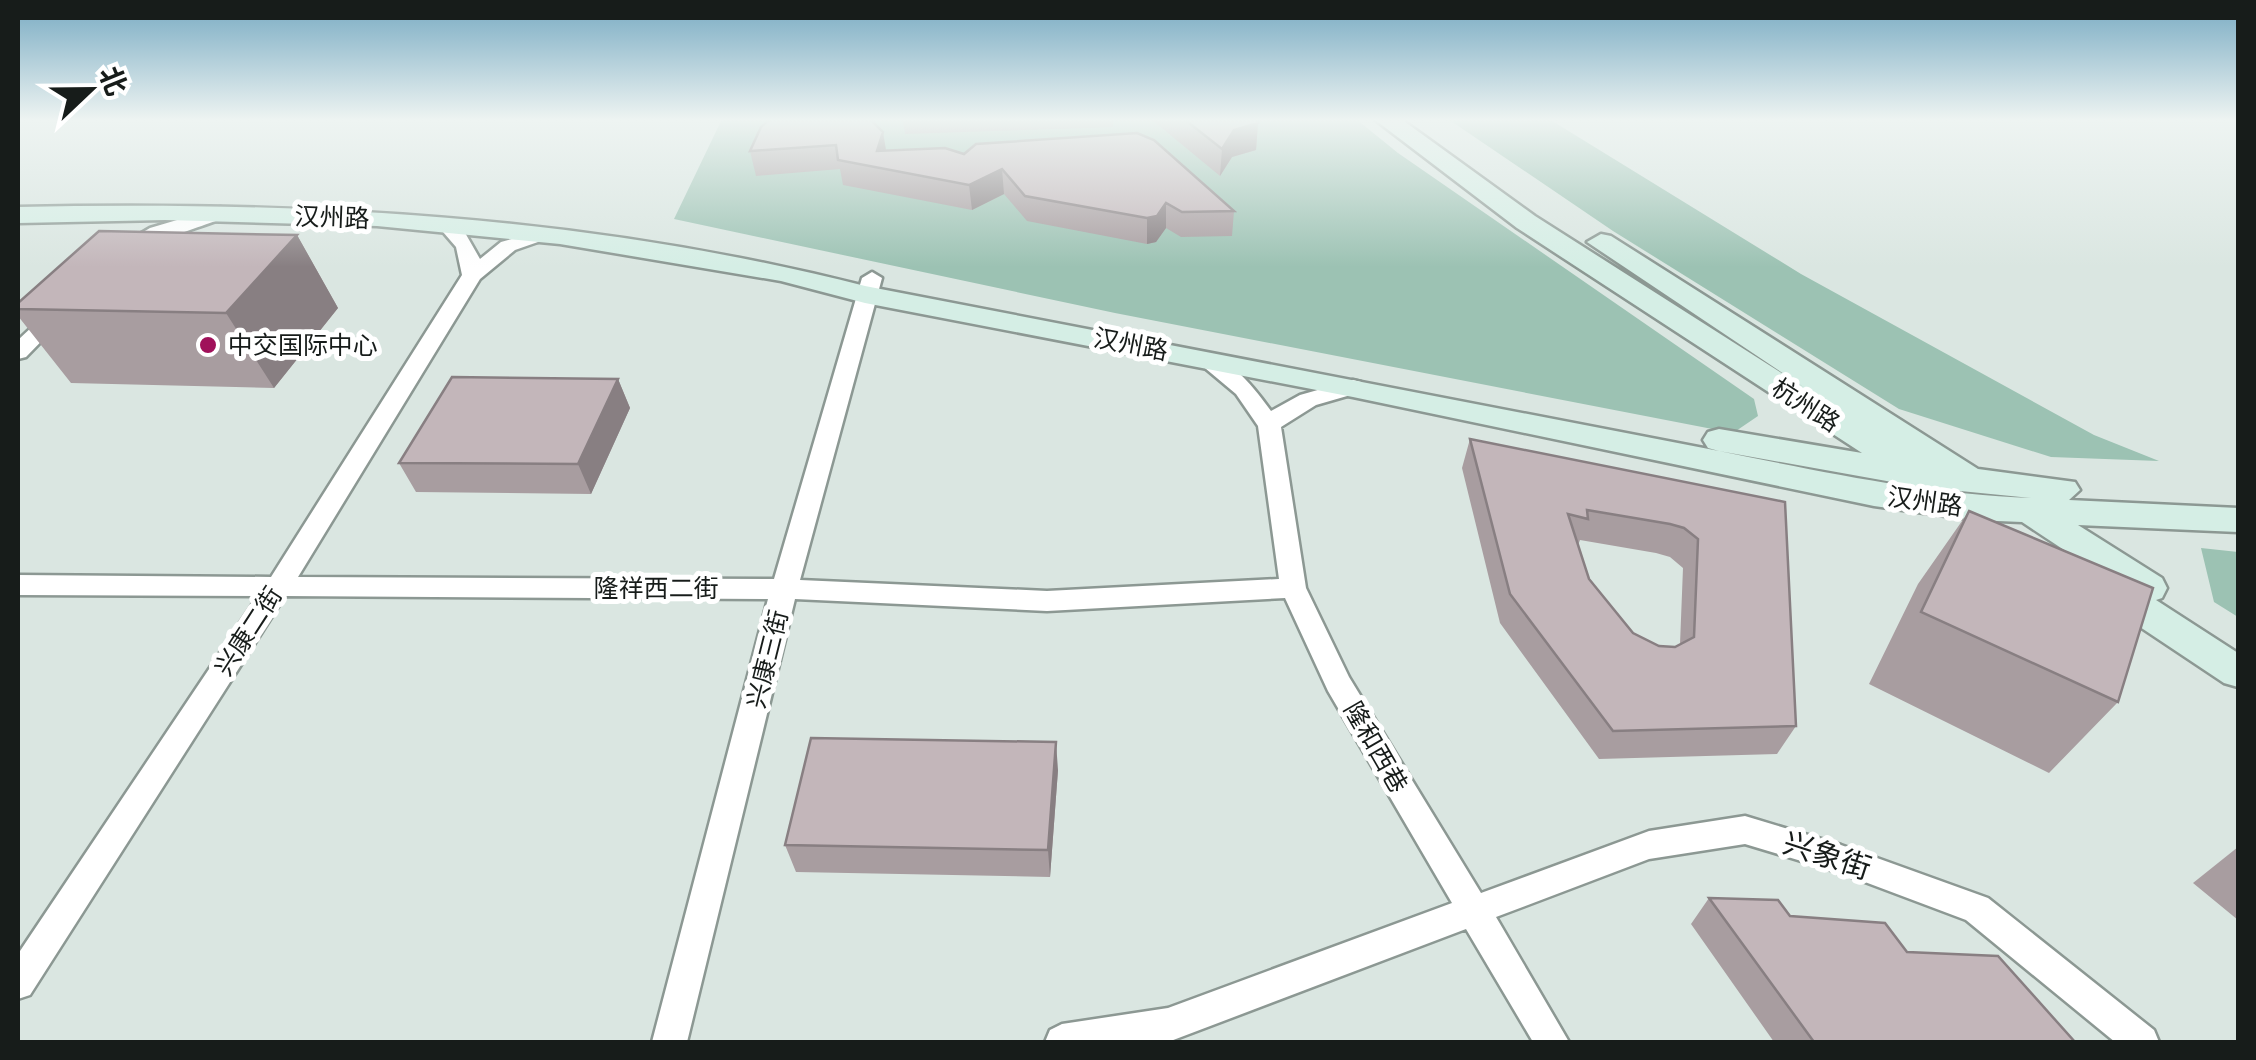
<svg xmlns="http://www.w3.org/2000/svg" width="2256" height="1060" font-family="'PT Sans','Noto Sans SC',sans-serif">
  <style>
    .green { fill: #9cc2b3 }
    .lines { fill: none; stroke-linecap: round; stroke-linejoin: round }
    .minor-casing { stroke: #8c9893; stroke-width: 5 }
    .secondary-casing { stroke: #8c9893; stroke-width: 5 }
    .minor { fill: #fff; fill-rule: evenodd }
    .secondary { fill: #d5eee5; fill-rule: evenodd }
    .wall { fill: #a89da0; fill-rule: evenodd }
    .shaded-wall { fill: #887f82 }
    .building { fill: #c3b6ba; stroke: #887f82; stroke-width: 2.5; fill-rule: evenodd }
    .poi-dot { fill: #a0115a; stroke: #fff; stroke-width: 4 }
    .labels { text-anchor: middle; stroke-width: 10; stroke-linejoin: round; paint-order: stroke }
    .street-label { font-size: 25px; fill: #171c1a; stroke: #fff }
    .poi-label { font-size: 25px; fill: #171c1a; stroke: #fff; text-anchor: start }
    .near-street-label { font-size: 30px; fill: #171c1a; stroke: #fff }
  </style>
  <rect width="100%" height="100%" fill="#dae6e1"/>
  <!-- green -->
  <path class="green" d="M722 119H1356L1398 153 1754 399 1758 416 1733 433 1115 313 674 219Z
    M1448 119H1549L1801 274 2094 435 2159 461 2051 457 1899 409 1613 231Z
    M2201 548 2238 552V617L2214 602Z"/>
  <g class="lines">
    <defs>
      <path id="minor" d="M221 207 230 213 228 217C210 222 127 254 119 252L116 248 150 228Z
        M447 219 464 231 480 259 501 242 548 229 558 235 515 250 480 279 298 577 774 579 862 278 872 272 882 278 800 580 1047 591 1279 579 1258 426 1236 394 1193 358 1196 353C1223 347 1257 391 1271 411L1300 395 1353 380 1361 382 1364 387 1361 392 1316 405 1281 427 1306 588 1349 677 1481 893 1649 831 1745 816 1841 845 1988 898 2154 1030 2159 1042H2115L1966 920 1841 873 1745 844 1649 859 1496 917 1569 1042H1533L1466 929 1168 1042H1045L1050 1030 1062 1024 1168 1008 1452 903 1328 691 1285 598 1047 611 795 599 687 1042H652L768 599 285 596 30 995 18 999V954L258 596 18 595V575L271 577 462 275 456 247 437 225Z
        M57 308 64 310 67 314 64 318 26 357 18 359V340L50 310Z"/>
      <path id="secondary" d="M1374 119H1401L1535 216 1805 388 1587 242 1601 234 1611 236 1978 469 2075 482 2080 490 2069 500 2238 508V532L2078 525 2162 578 2167 588 2162 598 2156 600 2238 653V687L2224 683 2095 597 2090 587 2095 577 2102 575 2022 522 1974 520 1874 506 1353 397 865 303 781 281 560 244 377 226 165 220 18 223V207C305 201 586 215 865 286L1719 451 1708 448 1703 440 1708 432 1719 429 1862 453 1517 228ZM1719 451 1920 487 2031 498C1925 494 1823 472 1719 451Z"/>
    </defs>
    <!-- minor casing -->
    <use href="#minor" class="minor-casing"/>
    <!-- secondary casing -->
    <use href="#secondary" class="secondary-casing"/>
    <!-- minor -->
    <use href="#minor" class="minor"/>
    <!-- secondary -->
    <use href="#secondary" class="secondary"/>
  </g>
  <!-- wall -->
  <path class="wall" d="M769 119 886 151 964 154 1234 211 1232 236 1181 237 1166 228 1156 242 1147 244 1027 221 1004 194 972 210 843 185 840 169 756 176 750 151Z
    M903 119H1113V127L905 134Z
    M1151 119H1257L1258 123 1256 150 1232 157 1220 176Z
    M297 235 338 308 274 388 71 383 18 316V303Z
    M618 379 630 408 591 494 416 492 399 463Z
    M1470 439 1785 502 1796 726 1777 754 1599 759 1500 623 1462 468ZM1580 540 1656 553 1670 557 1683 568 1680 644 1675 647 1659 646 1633 633 1589 579 1578 545Z
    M1969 511 2118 702 2049 773 1869 684 1918 584Z
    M1058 770 1050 877 796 872 785 845Z
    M2238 847V920L2193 883Z
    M1709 898 1790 916 1907 952 2075 1042H1774L1691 924Z"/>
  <!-- shaded-wall -->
  <path class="shaded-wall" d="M1258 123 1256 150 1232 157 1220 176 1222 149 1234 130Z
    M883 132 887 156 877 151Z
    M1002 169 1004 194 972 210 969 185Z
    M1166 203V228L1156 242 1147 244V218Z
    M297 235 338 308 274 388 226 313Z
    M618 379 630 408 591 494 578 464Z
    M1056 742 1058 770 1050 877 1048 850Z"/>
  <!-- building -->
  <path class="building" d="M770 119H870L883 132 877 151 945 148 964 154 976 144 1137 133 1154 140 1234 211 1182 212 1166 203 1157 216 1147 218 1025 196 1002 169 969 185 838 160 836 145 750 151 761 127Z
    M1184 119H1257L1258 123 1234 130 1222 149Z
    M99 231 297 235 226 313 18 309V303Z
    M452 377 618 379 578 464 399 463Z
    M1470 439 1785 502 1796 726 1613 731 1510 594ZM1587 510 1670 524 1684 528 1698 539 1694 637 1675 647 1659 646 1633 633 1589 579 1568 514 1588 519Z
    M1969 511 2153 588 2118 702 1921 612Z
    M811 738 1056 742 1048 850 785 845Z
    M1709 898 1778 900 1790 916 1885 923 1907 952 1998 956 2075 1042H1814Z"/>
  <!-- sky -->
  <linearGradient id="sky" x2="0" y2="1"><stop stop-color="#77aac2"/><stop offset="0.45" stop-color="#eef4f2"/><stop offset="1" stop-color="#eef4f2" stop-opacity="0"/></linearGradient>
  <rect width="2256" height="267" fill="url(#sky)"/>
  <!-- markers -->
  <circle class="poi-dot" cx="208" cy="345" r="10"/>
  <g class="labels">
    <!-- street labels -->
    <g class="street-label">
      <text transform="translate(332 217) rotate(2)" y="9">汉州路</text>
      <text transform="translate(1131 344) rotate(11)" y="9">汉州路</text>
      <text transform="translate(1806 405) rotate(33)" y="9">杭州路</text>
      <text transform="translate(1925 501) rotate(8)" y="9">汉州路</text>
      <text x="656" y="597">隆祥西二街</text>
      <text transform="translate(248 631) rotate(-57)" y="9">兴康二街</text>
      <text transform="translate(767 659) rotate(-76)" y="9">兴康三街</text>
      <text transform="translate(1376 747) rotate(60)" y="9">隆和西巷</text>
    </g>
    <!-- poi labels -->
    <g class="poi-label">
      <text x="228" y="354">中交国际中心</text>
    </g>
    <!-- near-street labels -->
    <g class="near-street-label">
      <text transform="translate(1827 856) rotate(18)" y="10">兴象街</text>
    </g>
  </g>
  <!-- border -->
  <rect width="2256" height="1060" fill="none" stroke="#171c1a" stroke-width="40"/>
  <!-- north arrow -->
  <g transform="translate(90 90) rotate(68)" stroke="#ffffff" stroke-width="8" paint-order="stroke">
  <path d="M0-8L18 38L0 25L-18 38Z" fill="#171c1a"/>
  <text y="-15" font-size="28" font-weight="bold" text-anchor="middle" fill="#171c1a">北</text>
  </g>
</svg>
